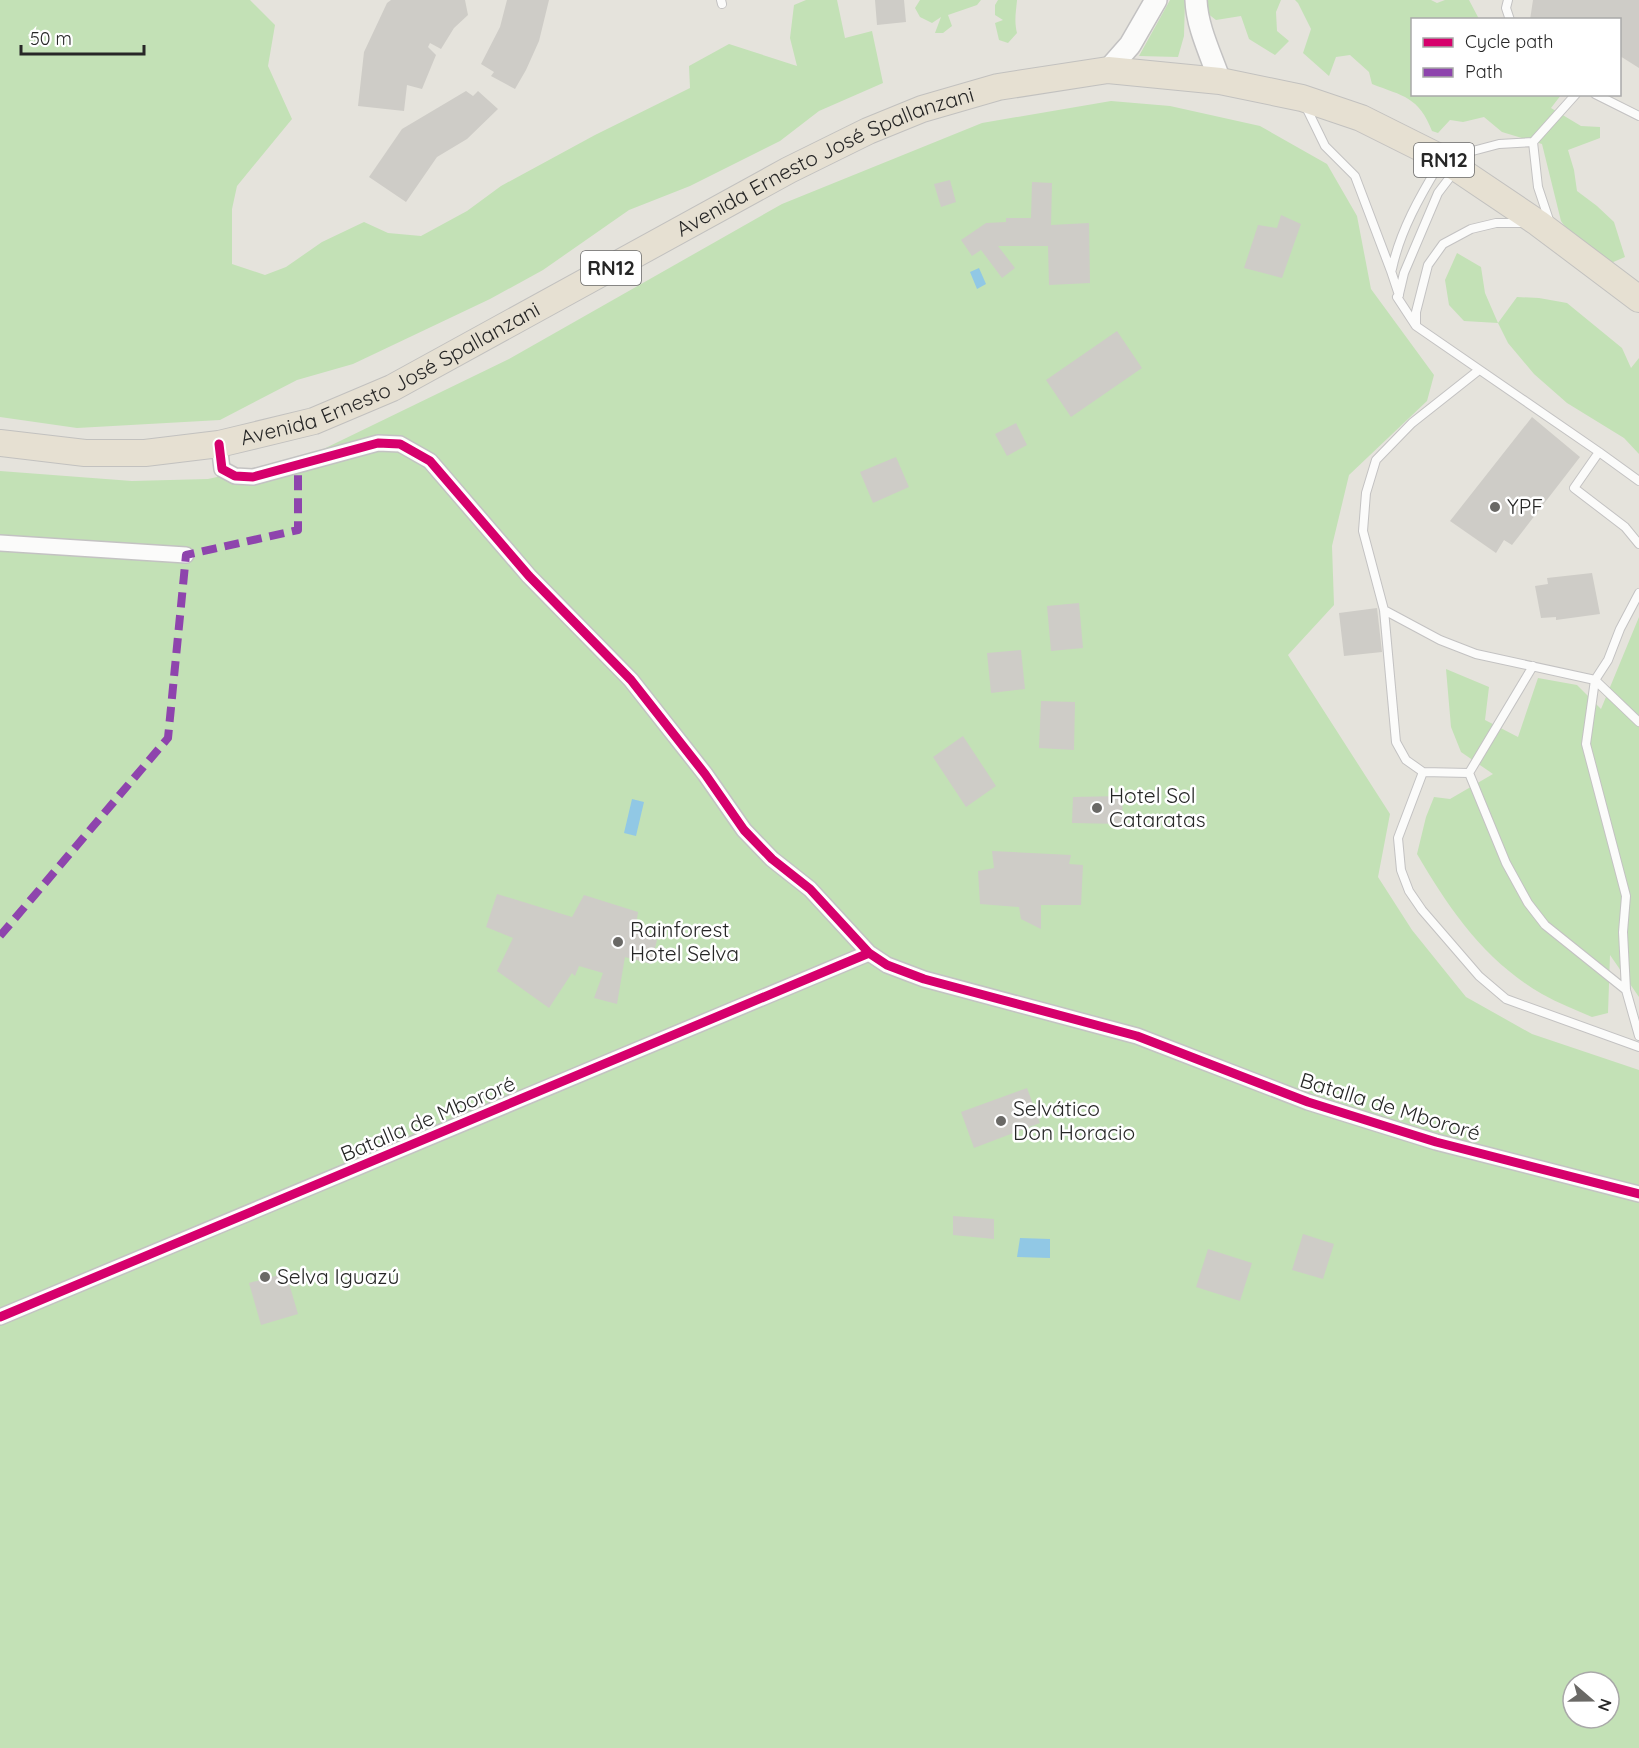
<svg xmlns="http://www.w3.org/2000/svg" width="1639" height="1748" font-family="Quicksand,sans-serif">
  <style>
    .green { fill: #c3e1b6; fill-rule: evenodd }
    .water { fill: #91c8e5 }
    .building { fill: #ceccc7 }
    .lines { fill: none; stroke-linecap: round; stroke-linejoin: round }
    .service-casing { stroke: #c3c2c2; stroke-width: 10 }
    .minor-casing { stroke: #c3c2c2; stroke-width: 18 }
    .secondary-casing { stroke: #c3c2c2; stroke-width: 24 }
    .trunk-casing { stroke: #c2c1bf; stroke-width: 28 }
    .service { stroke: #fbfbfa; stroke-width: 8 }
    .minor { stroke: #fbfbfa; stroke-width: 15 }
    .secondary { stroke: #fbfbfa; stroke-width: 21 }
    .trunk { stroke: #e6e0d2; stroke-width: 26 }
    .quiet { stroke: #8e44ad; stroke-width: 8; stroke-dasharray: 15 8; stroke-linecap: butt }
    .cycleway-casing { stroke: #fff; stroke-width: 13 }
    .cycleway { stroke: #d6006c; stroke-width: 9 }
    .poi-dot { fill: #6a6966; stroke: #fff; stroke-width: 2 }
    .labels { text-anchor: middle; stroke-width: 5; stroke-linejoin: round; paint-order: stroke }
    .shield { fill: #fff; stroke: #686868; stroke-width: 1.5 }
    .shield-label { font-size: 20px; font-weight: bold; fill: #272727 }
    .street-label { font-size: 21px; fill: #272727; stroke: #fff }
    .poi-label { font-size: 21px; fill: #272727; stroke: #fff; text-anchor: start }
  </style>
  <rect width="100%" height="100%" fill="#e5e3dc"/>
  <!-- green -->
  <path class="green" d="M0 0H250L275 25 268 66 292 119 237 186 232 209V264L265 275 286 267 322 242 364 222 388 233 421 236 467 211 501 186 595 135 690 88 689 66 729 44 797 66 790 38 794 5 806 0H837L845 38 872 31 883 83 819 111 780 141 690 186 629 210 543 270 490 299 353 364 297 380 220 420 77 428 0 417Z
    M920 0H981L977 5 948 15 952 26 943 33H935L941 17 932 23 920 17 915 8Z
    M998 0H1017C1016 12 1014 21 1017 33L1008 43 999 40 995 23 1003 20 995 15V5Z
    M1170 0H1185L1184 36 1178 57 1139 56Z
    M1190 0H1281L1276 12 1277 31 1289 41 1275 55 1249 39 1241 16 1216 20Z
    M1295 0H1431L1437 3 1445 0H1469L1479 19 1412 20V94L1561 95 1551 108 1581 126 1600 127V138L1568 150 1574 170 1577 191 1597 206 1614 222 1625 257 1611 263 1576 242 1561 221 1542 144 1502 132 1484 117 1463 122 1450 120 1438 133 1432 131C1419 97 1403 96 1372 84L1369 72 1350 55 1336 57 1329 76 1303 53 1311 29 1298 3Z
    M1111 101 1170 106 1260 126 1327 164 1357 216 1371 289 1434 375 1427 401 1349 475 1332 546 1334 605 1288 655 1390 814 1378 877 1412 930 1466 997 1532 1034 1639 1070V1748H0V471L132 481 208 479 307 457 509 359 782 204 982 123ZM1573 1682H1609V1718H1573Z
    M1457 253 1481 267 1485 293 1498 323 1517 297 1539 298 1567 303 1622 348 1631 368 1639 358V454L1624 438 1567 403 1534 374 1508 343 1498 323 1464 321 1449 305 1445 280Z
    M1639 617V997L1610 955 1608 1013 1592 1017C1576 1010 1558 1003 1542 994 1485 961 1449 909 1417 854L1426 817 1434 797 1450 799 1493 774 1461 752 1451 727 1446 669 1489 687 1485 720 1518 737 1538 678 1577 685 1601 709Z"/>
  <!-- water -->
  <path class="water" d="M979 268 986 284 977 289 970 272Z
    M632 799 644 802 636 836 624 833Z
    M1020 1238 1050 1239V1258L1017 1257Z"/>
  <!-- building -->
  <path class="building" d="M391 0H465L468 15 454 28 441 49 430 43 428 47 436 55 422 89 407 85 404 111 358 106 364 52 387 3Z
    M507 0H549L539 41 526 70 515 89 491 76 494 72 481 64 500 27Z
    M875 0H904L906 22 877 25Z
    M1533 0H1639V68L1620 56V20H1530Z
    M466 91 473 96 478 91 498 109 467 139 437 157 406 202 369 177 402 129Z
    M950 180 956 202 941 207 934 184Z
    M1032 182 1052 183 1051 225 1089 223 1090 283 1049 285 1048 246H998L1015 268 1002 278 981 250 972 256 961 240 986 223 1006 222V218H1031Z
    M1281 215 1301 224 1282 278 1244 268 1258 225 1277 228Z
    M1117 331 1142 368 1071 417 1046 380Z
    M1532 417 1580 457 1512 545 1504 540 1496 553 1450 521Z
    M1016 423 1027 445 1007 456 995 434Z
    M896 457 909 487 873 503 860 472Z
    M1592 573 1600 614 1556 620V617L1541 618 1535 586 1548 584 1547 578Z
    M1079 603 1083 648 1051 651 1047 606Z
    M1377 608 1382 652 1344 656 1339 613Z
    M1021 650 1025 689 991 693 987 653Z
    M1041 701 1075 702 1074 750 1039 748Z
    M963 736 996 786 966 807 933 757Z
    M1122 796 1123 824 1072 823 1073 797Z
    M992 851 1071 855 1069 864 1083 865 1081 905H1041V929L1021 919 1019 907 980 904 978 871 994 868Z
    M497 894 572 917 584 895 638 912 635 932 657 940 651 964 625 957 617 1004 594 998 603 973 579 966 575 976 572 973 549 1008 497 971 513 938 486 927Z
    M1027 1088 1040 1123 974 1148 961 1112Z
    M953 1216 994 1219V1239L953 1235Z
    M1303 1234 1334 1244 1323 1279 1292 1270Z
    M1208 1249 1252 1263 1240 1301 1196 1287Z
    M286 1273 298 1314 261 1325 249 1283Z"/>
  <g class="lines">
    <defs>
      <path id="service" d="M721 0 722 4
        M1508 0 1506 8 1510 20
        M1595 94 1639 116
        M1306 107 1325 146 1355 176 1391 271 1399 295 1397 297 1416 326 1599 452 1574 488 1625 527 1639 544
        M1450 157 1499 144 1533 142
        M1550 223 1538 187 1533 142 1576 94
        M1392 269C1400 231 1420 196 1440 163
        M1399 294 1404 273 1438 193 1454 172
        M1416 324V312L1428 265 1443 244 1471 229 1496 223H1523
        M1479 370 1412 423 1376 460 1366 493 1363 531 1384 610 1396 742 1406 760 1423 772 1398 838 1401 870 1409 891 1422 910 1479 976 1506 999 1639 1047
        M1599 452 1639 481
        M1384 610 1440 640 1476 654 1595 680 1608 660 1620 629 1639 593
        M1595 680 1586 744 1626 896 1623 932 1626 990 1639 1036
        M1595 680 1639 722
        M1423 772 1469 773 1506 863 1528 903 1545 925 1626 990
        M1469 773 1533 666"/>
      <path id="minor" d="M219 444 222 469 235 476 253 477 378 443 400 444 430 461 529 576 631 680 705 774 744 830 772 859 810 889 869 953 887 965 924 979 1137 1036 1308 1102 1436 1142 1639 1194
        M0 543 186 555
        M0 1317 869 953"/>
      <path id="secondary" d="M1196 0C1197 27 1211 55 1220 81
        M1108 70 1130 45 1156 0"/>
      <g id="trunk">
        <path id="s1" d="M0 443 85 453H145L219 444 314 421 392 388 789 170 868 131 922 109 998 87 1108 70 1220 81 1302 98 1361 118 1443 159 1538 223 1639 299"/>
      </g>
    </defs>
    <!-- service casing -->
    <use href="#service" class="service-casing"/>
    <!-- minor casing -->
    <use href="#minor" class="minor-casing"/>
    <!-- secondary casing -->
    <use href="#secondary" class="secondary-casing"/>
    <!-- trunk casing -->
    <use href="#trunk" class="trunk-casing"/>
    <!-- service -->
    <use href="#service" class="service"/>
    <!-- minor -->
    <use href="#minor" class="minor"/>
    <!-- secondary -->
    <use href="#secondary" class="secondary"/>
    <!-- trunk -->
    <use href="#trunk" class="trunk"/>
    <!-- quiet -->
    <path class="quiet" d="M0 936 168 738 186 555 298 530V464"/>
    <defs>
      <path id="cycleway" d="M219 444 222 469 235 476 253 477 378 443 400 444 430 461 529 576 631 680 705 774 744 830 772 859 810 889 869 953 887 965 924 979 1137 1036 1308 1102 1436 1142 1639 1194
        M0 1317 869 953"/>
    </defs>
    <!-- cycleway casing -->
    <use href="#cycleway" class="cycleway-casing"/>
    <!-- cycleway -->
    <use href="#cycleway" class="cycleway"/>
  </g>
  <!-- markers -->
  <g class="poi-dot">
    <circle cx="1495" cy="507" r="6"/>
    <circle cx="1097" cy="808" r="6"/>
    <circle cx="618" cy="942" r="6"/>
    <circle cx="1001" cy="1121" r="6"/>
    <circle cx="265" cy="1277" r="6"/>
  </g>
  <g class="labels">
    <!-- shield labels -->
    <g class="shield">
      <rect x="1414" y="143" width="60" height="34" rx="4.5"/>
      <rect x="581" y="251" width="60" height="34" rx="4.5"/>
    </g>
    <g class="shield-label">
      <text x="1444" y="167">RN12</text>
      <text x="611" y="275">RN12</text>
    </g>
    <!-- street labels -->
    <g class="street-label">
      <text dy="7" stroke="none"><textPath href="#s1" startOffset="892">Avenida Ernesto José Spallanzani</textPath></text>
      <text dy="7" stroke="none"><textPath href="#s1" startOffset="406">Avenida Ernesto José Spallanzani</textPath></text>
      <text transform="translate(1390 1107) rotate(17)" y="7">Batalla de Mbororé</text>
      <text transform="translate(428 1119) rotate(-23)" y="7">Batalla de Mbororé</text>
    </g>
    <!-- poi labels -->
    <g class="poi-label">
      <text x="1507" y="514">YPF</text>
      <text x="1109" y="803">Hotel Sol<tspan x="1109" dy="24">Cataratas</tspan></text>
      <text x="630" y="937">Rainforest<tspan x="630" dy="24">Hotel Selva</tspan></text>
      <text x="1013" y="1116">Selvático<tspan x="1013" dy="24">Don Horacio</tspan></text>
      <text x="277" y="1284">Selva Iguazú</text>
    </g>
  </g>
  <!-- legend -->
  <rect x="1411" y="18" width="210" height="78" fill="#ffffff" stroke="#a9a9a9" stroke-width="1.5"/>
  <rect x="1423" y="38" width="30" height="9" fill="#d6006c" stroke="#a9a9a9" stroke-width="1.5"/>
  <text x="1465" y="48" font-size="18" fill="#272727">Cycle path</text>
  <rect x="1423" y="68" width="30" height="9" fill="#8e44ad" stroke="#a9a9a9" stroke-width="1.5"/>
  <text x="1465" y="78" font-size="18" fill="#272727">Path</text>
  <!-- north arrow -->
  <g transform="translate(1591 1700) rotate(110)"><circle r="28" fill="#ffffff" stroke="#a9a9a9" stroke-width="1.5"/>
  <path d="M0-4.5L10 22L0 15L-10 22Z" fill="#6a6966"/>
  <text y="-9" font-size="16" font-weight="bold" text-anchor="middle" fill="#272727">N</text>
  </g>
  <!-- scale -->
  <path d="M21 45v9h123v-9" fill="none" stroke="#272727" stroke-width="3"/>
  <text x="30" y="45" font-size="18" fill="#272727" stroke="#ffffff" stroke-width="4.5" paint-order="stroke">50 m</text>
</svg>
